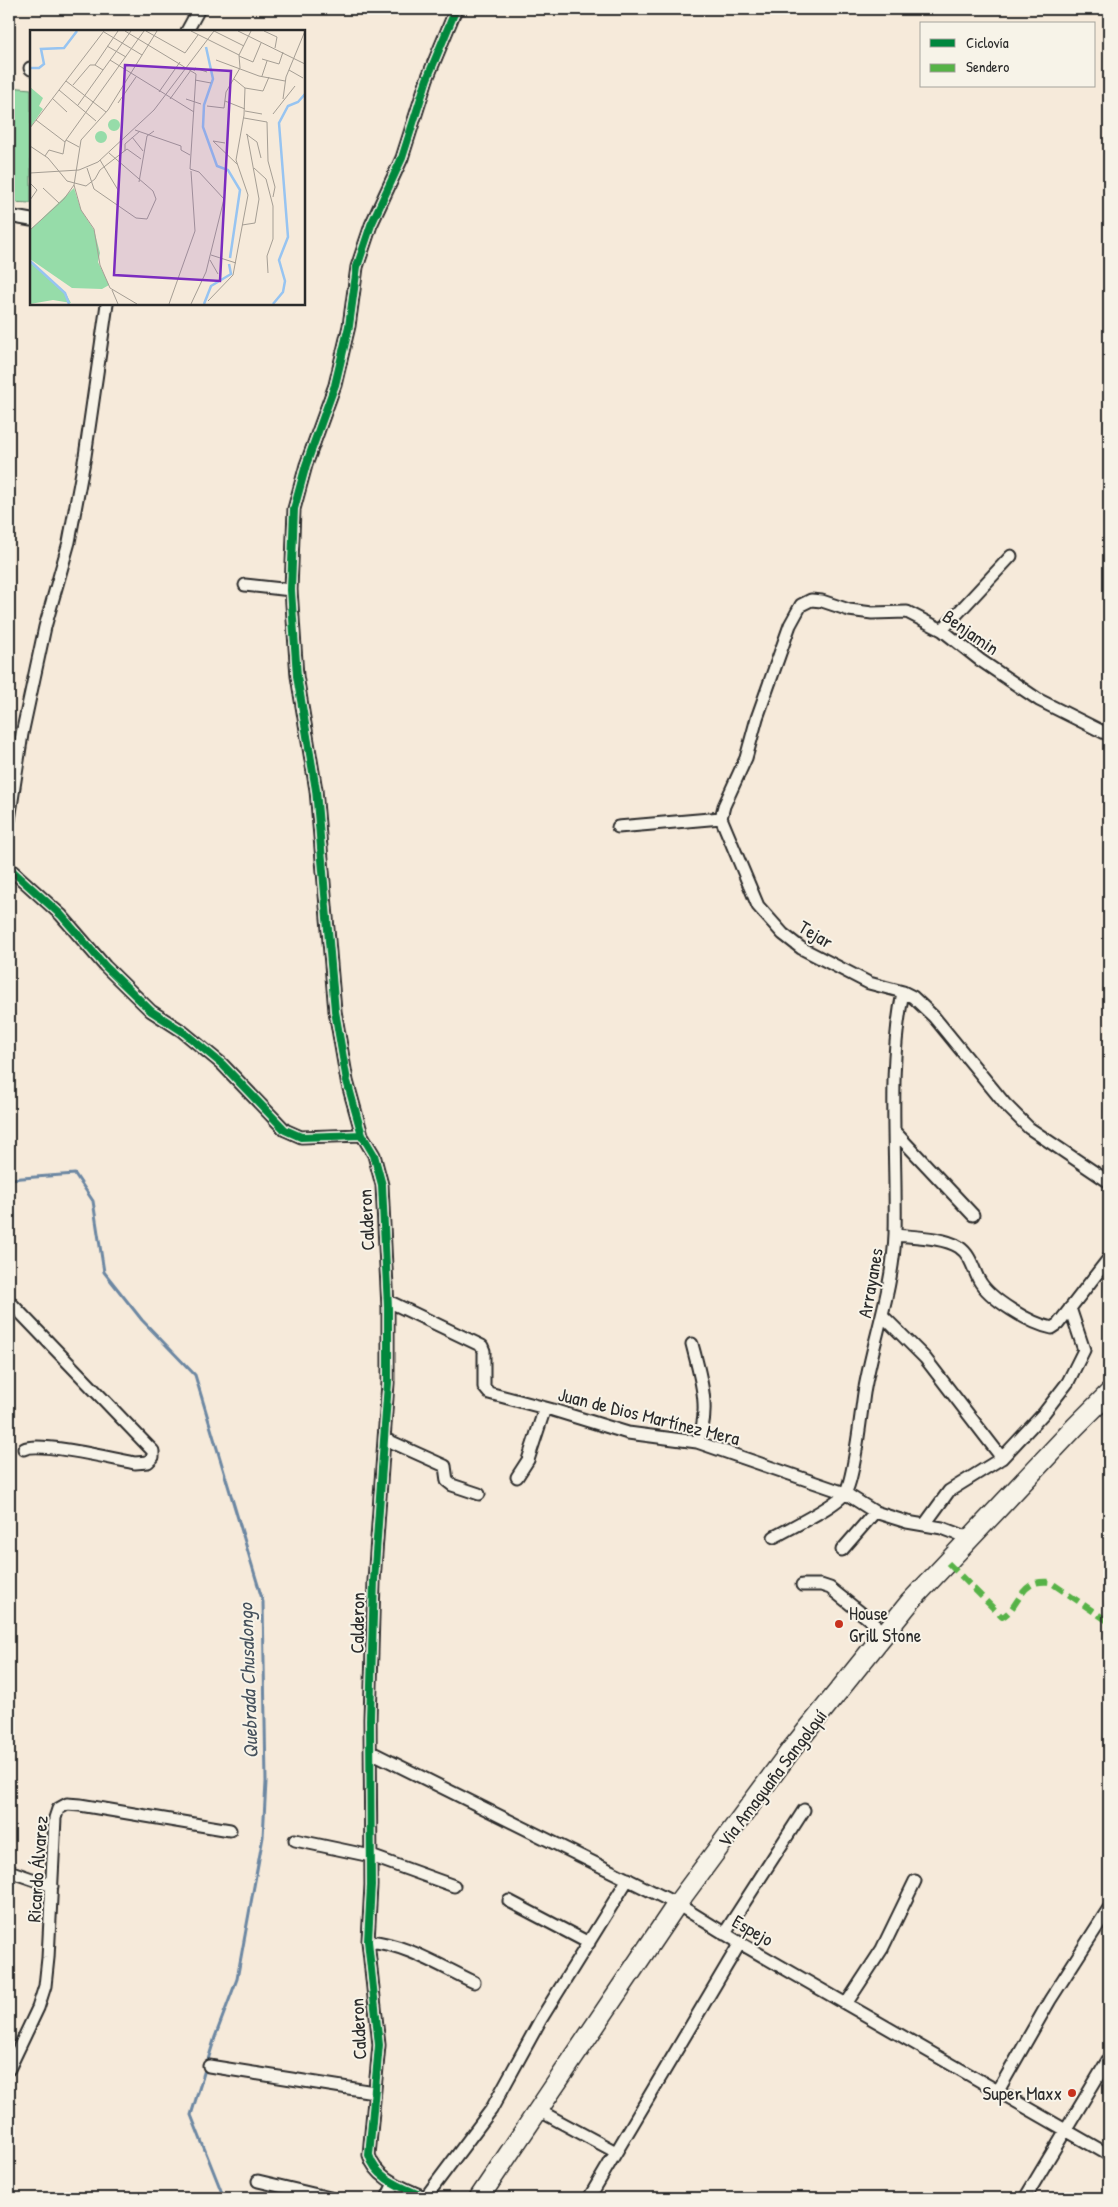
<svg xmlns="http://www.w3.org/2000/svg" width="1118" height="2207" font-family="'Patrick Hand',sans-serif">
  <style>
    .green { fill: #96dca9; stroke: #60846a }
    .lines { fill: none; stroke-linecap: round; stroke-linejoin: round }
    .stream { stroke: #6c87a2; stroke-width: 3 }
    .minor-casing { stroke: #2b2b2b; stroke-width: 15 }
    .trunk-casing { stroke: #2b2b2b; stroke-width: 22 }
    .minor { stroke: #f7f3e8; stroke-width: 11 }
    .trunk { stroke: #f7f3e8; stroke-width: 19 }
    .quiet { stroke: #56b246; stroke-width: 6; stroke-dasharray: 12 6; stroke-linecap: butt }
    .cycleway-casing { stroke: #f7f3e8; stroke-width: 11 }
    .cycleway { stroke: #00873e; stroke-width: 8 }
    .poi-dot { fill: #c8321e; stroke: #f7f3e8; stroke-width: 2 }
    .labels { text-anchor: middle; stroke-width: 4; stroke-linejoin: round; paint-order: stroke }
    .street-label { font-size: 19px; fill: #2b2b2b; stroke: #f7f3e8 }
    .poi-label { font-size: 19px; fill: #2b2b2b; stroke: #f7f3e8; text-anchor: start }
    .water-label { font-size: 20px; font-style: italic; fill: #46515c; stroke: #f7f3e8 }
    .inset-river { fill: none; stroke: #97c4f1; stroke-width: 2.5 }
    .inset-road { fill: none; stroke: #a59e94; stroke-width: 1 }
    .view { fill: #7b2cbf; fill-opacity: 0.15; stroke: #7b2cbf; stroke-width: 2.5 }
    .inset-edge { fill: none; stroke: #2b2b2b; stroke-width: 2.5 }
  </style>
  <rect width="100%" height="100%" fill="#f6eada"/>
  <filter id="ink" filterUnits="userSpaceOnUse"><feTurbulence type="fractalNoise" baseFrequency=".02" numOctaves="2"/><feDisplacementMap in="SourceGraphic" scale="10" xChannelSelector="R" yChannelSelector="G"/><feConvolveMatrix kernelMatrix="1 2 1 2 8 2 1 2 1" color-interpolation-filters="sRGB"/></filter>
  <g filter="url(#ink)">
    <!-- green -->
    <path class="green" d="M9 87 31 89V203L9 202Z"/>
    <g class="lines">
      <!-- stream -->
      <path class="stream" d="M9 1179 75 1174 93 1201 104 1272 142 1320 195 1375 263 1602 266 1782 263 1837 237 1979 215 2037 191 2115 224 2198"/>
      <defs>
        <path id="minor" d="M187 31 199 9
          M30 68 31 69
          M9 216 31 220
          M245 585 291 590
          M942 630 1011 556
          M1109 735 1039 700 980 660 942 630 907 612 872 613 849 610 822 601 811 600 801 605 790 625 757 718 746 758 724 806 721 818 758 906 783 934 801 948 869 983 903 992 913 997 934 1017 1005 1104 1029 1128 1109 1182
          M9 820 22 734 45 627 69 542 85 456 107 304
          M618 827 721 818
          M9 868 61 915 105 966 151 1011 182 1031 222 1064 285 1130 301 1137 362 1135 374 1155 382 1185 388 1308V1383L374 1581 370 1719 371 1885 368 1941 379 2045 369 2155C376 2180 405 2188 426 2198
          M895 1132 973 1215
          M362 1135 347 1081 335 1011 316 790 297 676 291 590 294 509 306 465 335 385 349 326 357 267 371 225 402 158 427 79 456 9
          M895 1235C913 1237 944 1237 959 1247 971 1255 973 1269 979 1280 989 1299 1031 1324 1052 1328L1058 1324 1109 1258
          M9 1301 149 1447 153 1451V1457L148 1462 135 1463C114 1459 39 1441 24 1449
          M388 1301 482 1346 484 1351V1387L489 1393 553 1410 628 1433 697 1442 845 1493 875 1512 907 1522 942 1528 971 1539
          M883 1316 925 1358 1002 1458
          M692 1344C700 1375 712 1412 697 1442
          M385 1439 445 1466 447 1481 452 1485 479 1494
          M517 1477 528 1460 545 1408
          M925 1524 949 1491 1002 1458 1044 1413 1068 1382 1084 1350 1070 1308
          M774 1537C790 1528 836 1506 845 1493 854 1480 861 1413 864 1393 873 1340 893 1289 895 1234 897 1154 887 1071 903 992
          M842 1550 875 1512
          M802 1585H821L830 1588 886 1633
          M371 1752 677 1904 740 1943 1109 2155
          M295 1840 371 1856 454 1886
          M9 1871 52 1886
          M509 1901 589 1943
          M724 1934 804 1810
          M368 1941C406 1944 440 1966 474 1982
          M846 2004 882 1949 915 1881
          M209 2066 374 2092
          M9 2069 38 2008 45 1986 48 1958 55 1818 58 1809 67 1804 80 1805 230 1830
          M998 2091 1050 2000 1109 1908
          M538 2110 616 2152
          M258 2181 330 2198
          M387 2198 394 2183
          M425 2198 491 2110 541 2019 628 1879
          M589 2198 740 1943
          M1025 2198 1109 2058"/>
        <path id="trunk" d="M479 2198 677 1904 791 1750 910 1602 1075 1427 1109 1393"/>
      </defs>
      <!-- minor casing -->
      <use href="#minor" class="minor-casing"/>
      <!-- trunk casing -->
      <use href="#trunk" class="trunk-casing"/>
      <!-- minor -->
      <use href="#minor" class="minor"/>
      <!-- trunk -->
      <use href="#trunk" class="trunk"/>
      <!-- quiet -->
      <path class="quiet" d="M948 1563 1002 1617C1020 1608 1019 1578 1050 1582L1109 1622"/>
      <defs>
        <path id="cycleway" d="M9 868 61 915 105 966 151 1011 182 1031 222 1064 285 1130 301 1137 362 1135 374 1155 382 1185 388 1308V1383L374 1581 370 1719 371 1885 368 1941 379 2045 369 2155C376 2180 405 2188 426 2198
          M362 1135 347 1081 335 1011 316 790 297 676 291 590 294 509 306 465 335 385 349 326 357 267 371 225 402 158 427 79 456 9"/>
      </defs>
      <!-- cycleway casing -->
      <use href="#cycleway" class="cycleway-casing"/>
      <!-- cycleway -->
      <use href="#cycleway" class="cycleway"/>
    </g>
  </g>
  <!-- markers -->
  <g class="poi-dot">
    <circle cx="839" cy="1624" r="5"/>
    <circle cx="1072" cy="2093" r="5"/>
  </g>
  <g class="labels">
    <!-- street labels -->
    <g class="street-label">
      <text transform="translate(971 632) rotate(35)" y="7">Benjamin</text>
      <text transform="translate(816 934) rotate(31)" y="7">Tejar</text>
      <text transform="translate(366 1220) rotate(-93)" y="7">Calderon</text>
      <text transform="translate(870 1283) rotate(-80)" y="7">Arrayanes</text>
      <text transform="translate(649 1416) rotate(14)" y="7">Juan de Dios Martínez Mera</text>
      <text transform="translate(357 1623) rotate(-89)" y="7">Calderon</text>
      <text transform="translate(772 1778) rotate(-53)" y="7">Via Amaguaña Sangolquí</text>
      <text transform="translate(37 1869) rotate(-86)" y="7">Ricardo Álvarez</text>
      <text transform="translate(753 1930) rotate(30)" y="7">Espejo</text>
      <text transform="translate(358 2029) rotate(-93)" y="7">Calderon</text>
    </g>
    <!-- poi labels -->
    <g class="poi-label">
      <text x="849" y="1620">House<tspan x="849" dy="22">Grill Stone</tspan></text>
      <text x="1062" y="2100" text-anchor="end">Super Maxx</text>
    </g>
    <!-- water labels -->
    <g class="water-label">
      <text transform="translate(248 1681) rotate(-92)" y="7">Quebrada Chusalongo</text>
    </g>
  </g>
  <!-- overview -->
  <g transform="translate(30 30)">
    <rect width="275" height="275" fill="#f6eada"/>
    <path d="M0 57 13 68 9 76 13 79 0 98ZM78 95a6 6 0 1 1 12 0a6 6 0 1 1-12 0ZM65 107a6 6 0 1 1 12 0a6 6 0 1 1-12 0ZM44 158 51 180 64 200 70 223 68 232 79 255 72 259 42 258 0 229V200ZM0 232 35 262 41 273 23 270 0 274Z" fill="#96dca9"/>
    <path class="inset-river" d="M176 17 183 49 174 75 173 97 187 136 198 140 210 160 200 228M0 38H9L14 34 11 19 34 18 47 1M0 231 35 263 39 274M174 274 181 256 201 244 199 234M243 274 253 262 255 251 249 230 258 207 249 93 258 76 268 72 275 64"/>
    <path class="inset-road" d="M95 1 166 44 160 139 169 142 194 169 176 242 161 274M116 1 155 23 168 5M161 1 209 25M184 1 214 16M208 1 275 34M234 1 247 7 245 18M74 2 112 25M77 16 96 27M209 26 223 32 231 13M232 29 249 34 253 22M80 30 164 82M186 30 229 46 255 51M65 35 73 40 101 1M65 35 88 1M259 40 273 48M164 41 165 38 177 42M232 46 237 31M165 50 181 53M36 51 76 82M43 55 60 35H65M215 58 233 61 239 47M29 60 66 91M129 62 150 32M22 68 37 82M140 69 161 40M156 69 171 74M253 69 256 47 275 1M195 71 215 79M88 73 106 47M48 75 73 40M177 76 194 78 196 62 210 38 209 25 221 1M215 81 232 84M243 84 265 56M214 88 237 92 238 131 245 157 243 167M6 90 35 112 36 110 49 117M0 98 74 1M105 100 151 116V120L160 125M216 104 227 112 231 128M102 107 113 121M36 110 114 1M195 113 183 111 208 135M0 116 18 128 37 151 56 156 65 149 70 140 97 119 111 129M95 121V114L110 101M15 126 19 120 33 124 35 112M70 130 88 160M57 138 64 159 106 188 117 189 126 169 123 161 79 123M224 138 236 149 243 176V209L237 226 238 243M0 143 49 140 68 132 124 80 184 1M109 152 117 106 124 101M0 153 7 160 0 170M13 158 29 173M212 195 225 193 229 169 217 104M0 200 34 169 44 155M181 225 206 233M180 230 188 244M82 260 88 274M178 271 203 245 218 165 206 130 214 85 215 58 204 49M107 274 80 258 70 235 64 199 51 180 44 155 51 110 78 80 127 1M139 274 165 201 161 141"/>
    <path class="view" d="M95 35 201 41 190 251 84 245Z"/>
    <rect width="275" height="275" class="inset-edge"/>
  </g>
  <!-- margin -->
  <rect width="1118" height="2207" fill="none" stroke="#f7f3e8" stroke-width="30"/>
  <rect x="15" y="15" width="1088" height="2177" fill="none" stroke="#2b2b2b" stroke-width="2" filter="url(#ink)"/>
  <!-- legend -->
  <rect x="920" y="22" width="175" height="65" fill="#f7f3e8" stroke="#a5a39c"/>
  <rect x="930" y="39" width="25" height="8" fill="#00873e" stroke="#a5a39c"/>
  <text x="966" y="48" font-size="15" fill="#2b2b2b">Ciclovía</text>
  <rect x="930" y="64" width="25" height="8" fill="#56b246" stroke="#a5a39c"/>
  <text x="966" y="72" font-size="15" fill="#2b2b2b">Sendero</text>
</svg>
